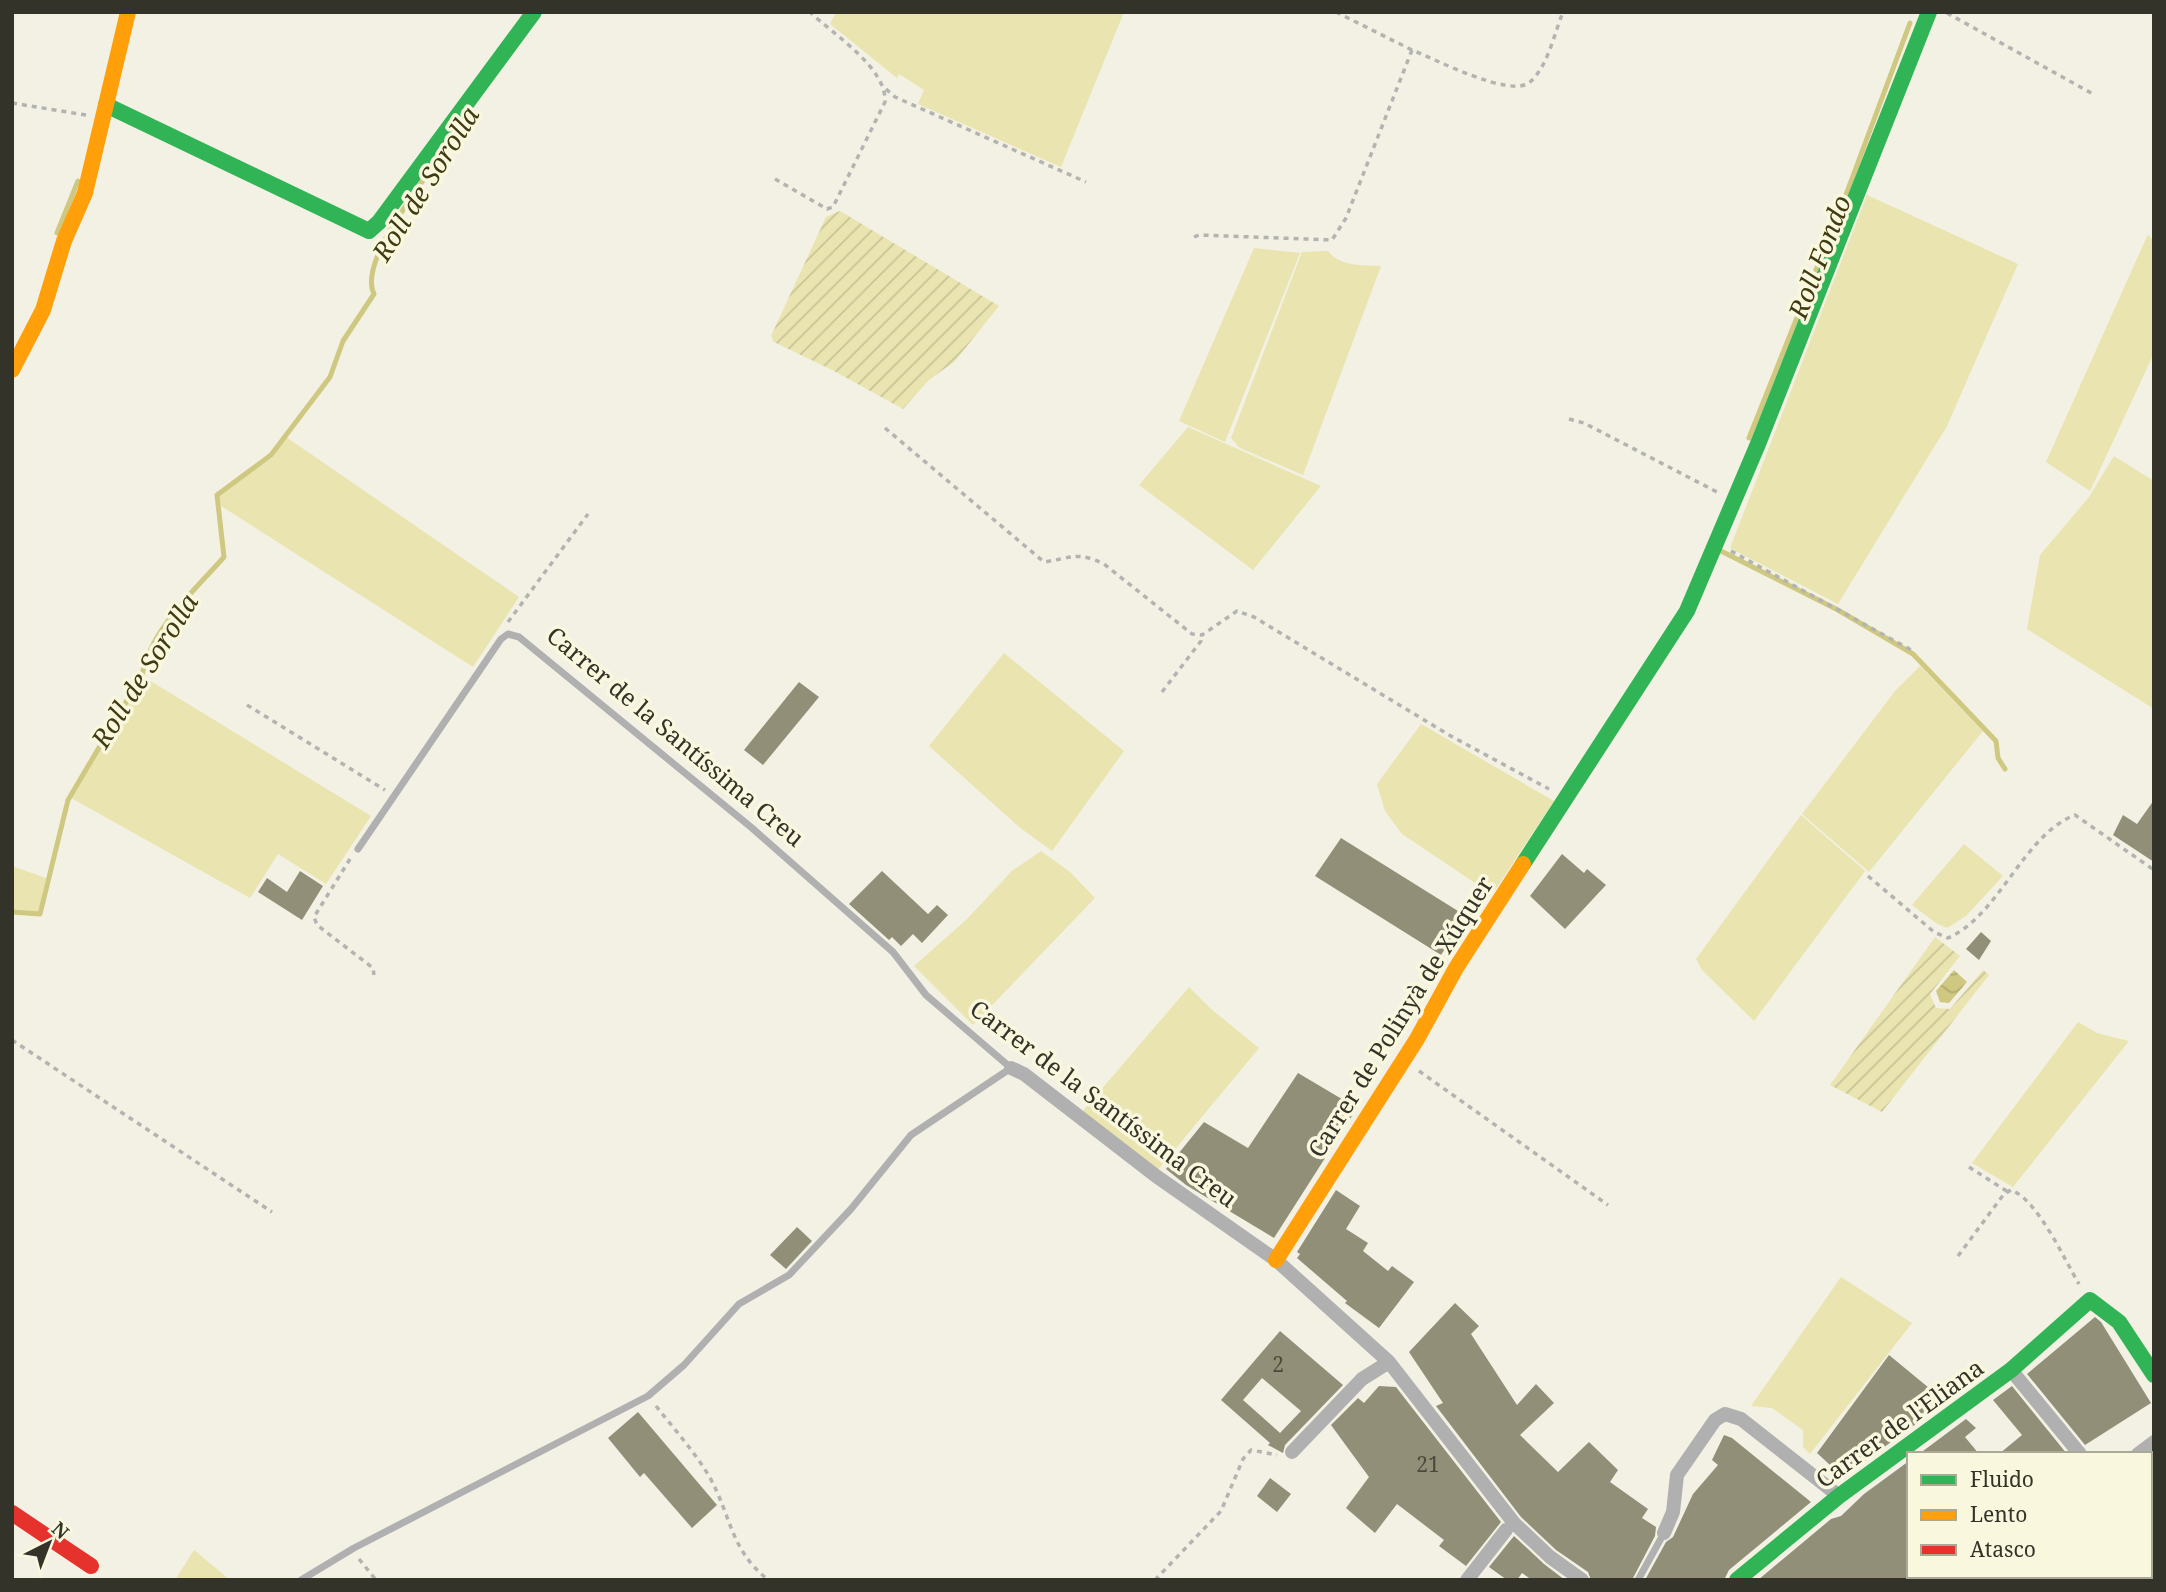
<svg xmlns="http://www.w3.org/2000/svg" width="2166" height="1592" font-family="'Noto Serif',serif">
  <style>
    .grass { fill: #e9e4b0 }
    .garden { fill: url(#garden-furrows) }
    .water { fill: url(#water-waves) }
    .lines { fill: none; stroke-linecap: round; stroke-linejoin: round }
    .stream { stroke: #cfc881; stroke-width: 5 }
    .building { fill: #918f78; fill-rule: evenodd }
    .path { stroke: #b3b3b1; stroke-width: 3.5; stroke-dasharray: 5 5; stroke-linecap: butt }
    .lane { stroke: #b0b0b1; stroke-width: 7 }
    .street { stroke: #b0b0b1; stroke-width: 14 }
    .fast { stroke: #30b455; stroke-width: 16 }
    .slow { stroke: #ff9f0a; stroke-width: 16 }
    .jam { stroke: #e5322d; stroke-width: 16 }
    .labels { text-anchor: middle; stroke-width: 7; stroke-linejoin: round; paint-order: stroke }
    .number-label { font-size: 21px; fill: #4b4a3d }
    .street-label { font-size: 24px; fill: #343329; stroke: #f9f7dd }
    .water-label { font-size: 26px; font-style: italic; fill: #3f3b12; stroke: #f9f7dd }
  </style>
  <defs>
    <pattern id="garden-furrows" width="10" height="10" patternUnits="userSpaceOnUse" patternTransform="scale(1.75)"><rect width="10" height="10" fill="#e9e4b0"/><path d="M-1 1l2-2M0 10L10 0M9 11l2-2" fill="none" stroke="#c8c497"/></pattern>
    <pattern id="water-waves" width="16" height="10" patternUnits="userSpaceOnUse" patternTransform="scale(1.75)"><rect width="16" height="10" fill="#cfc881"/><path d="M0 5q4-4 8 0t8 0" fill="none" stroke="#b2ac6f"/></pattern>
  </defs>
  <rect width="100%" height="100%" fill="#f3f1e3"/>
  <!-- grass -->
  <path class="grass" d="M836 12H1124L1061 167 918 104 924 90 899 74 897 78 830 24Z
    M1867 195 2018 264 1947 426 1838 604 1730 548Z
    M2148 234 2154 242V353L2090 491 2046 462Z
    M1254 248 1300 253 1225 442 1179 421Z
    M1328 251C1340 267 1363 265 1381 266L1303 475 1240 448 1231 438 1302 252Z
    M1188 427 1321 486 1253 570 1139 485Z
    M286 437 519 597 473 667 221 506 219 495 272 458Z
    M2114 456 2154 481V709L2027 629 2040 555 2089 497Z
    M1004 653 1124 751 1052 851 1019 827 929 746Z
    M1920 666 1983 731 1869 872 1802 814 1895 691Z
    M144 677 371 816 326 884 278 854 250 898 71 798 110 728Z
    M1421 724 1554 801 1495 890 1487 891 1402 834 1385 811 1377 784Z
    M1801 815 1865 871 1754 1021 1702 970 1696 959Z
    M1964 844 2003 876 1966 916 1947 928 1936 923 1912 905Z
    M1041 851 1070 872 1095 898 973 1025 914 966 967 919 1012 871Z
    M12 866 46 878 38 913 12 911Z
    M1189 987 1211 1009 1259 1048 1157 1171 1082 1112Z
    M2078 1022 2097 1033 2129 1041 2013 1187 1972 1163Z
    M1841 1277 1912 1323 1810 1454 1803 1447V1430L1772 1408 1751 1406Z
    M194 1550 230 1580H175Z"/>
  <!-- garden -->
  <path class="garden" d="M840 211 999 306 955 361 929 380 903 409 834 371 774 342 771 336 826 217Z
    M1935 937 1960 956 1930 994 1936 1008 1950 1009 1983 970 1989 975 1882 1112 1830 1085Z"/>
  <!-- water -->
  <path class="water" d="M1954 970 1967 982 1949 1003 1940 1002 1936 991Z"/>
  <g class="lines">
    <!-- stream -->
    <path class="stream" d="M1844 200 1910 23
      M57 233 78 181
      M1749 438 1830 235
      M1721 551 1838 610 1913 654 1996 741 1998 758 2005 769
      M12 912 40 914 68 800 142 675C151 629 194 591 224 557L217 495 271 455 330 377 343 341 374 294C358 262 421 186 439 157"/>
  </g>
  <!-- building -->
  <path class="building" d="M799 682 819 697 763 765 744 750Z
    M2154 800V862L2113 835 2123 815 2137 824Z
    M1341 838 1466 916 1441 955 1315 876Z
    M1562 854 1584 873 1587 869 1606 885 1565 929 1530 896Z
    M300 871 323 886 302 920 258 892 267 878 287 892Z
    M882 871 928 914 937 905 948 915 922 943 913 934 901 946 892 937 889 940 849 904Z
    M1981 932 1991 941 1979 960 1966 949Z
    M1298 1073 1357 1108 1274 1238 1186 1185 1166 1169 1204 1122 1248 1148Z
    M1336 1190 1360 1206 1346 1229 1368 1243 1363 1251 1388 1271 1392 1266 1414 1282 1379 1328 1345 1303 1347 1301 1297 1258 1300 1254 1297 1252Z
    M797 1227 812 1241 786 1269 770 1255Z
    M1455 1303 1479 1326 1471 1334 1517 1405 1536 1384 1554 1403 1520 1435 1558 1472 1589 1442 1618 1470 1610 1482 1648 1509 1642 1518 1656 1527 1655 1536 1632 1580H1591L1588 1572 1556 1550 1521 1517 1436 1406 1443 1403 1409 1352Z
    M2095 1317 2101 1322 2151 1403 2085 1445 2027 1374Z
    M1280 1331 1343 1385 1285 1445 1283 1453 1268 1445 1270 1443 1221 1400ZM1262 1378 1301 1411 1280 1433 1243 1400Z
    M1889 1355 1946 1402 1843 1477 1817 1453Z
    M1379 1386 1396 1387 1501 1522 1466 1566 1439 1546 1444 1540 1397 1504 1375 1533 1346 1508 1369 1477 1331 1425 1358 1398 1364 1403Z
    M2012 1386 2067 1454H1999L2022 1435 1993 1400Z
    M638 1412 717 1505 692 1528 644 1473 640 1477 608 1438Z
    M1966 1419 1976 1428 1965 1437 1979 1454H1919Z
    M1724 1435 1732 1438 1811 1502 1729 1570 1724 1580H1645L1666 1542 1673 1537 1693 1494 1718 1465 1712 1460Z
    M1909 1461V1580H1758L1831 1519 1841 1516 1864 1494Z
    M1270 1478 1291 1494 1277 1512 1257 1496Z
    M1514 1536 1544 1564 1565 1580H1532L1522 1573 1517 1580H1507L1489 1567Z"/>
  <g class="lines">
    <!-- path -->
    <path class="path" d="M1336 12 1412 50
      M1947 13 2093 94
      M886 89 895 97 1086 182
      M12 103 86 115
      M775 179 827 209 833 207 885 102C887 68 834 35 810 12
      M1194 237 1199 235 1332 240 1346 218 1412 50C1435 59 1511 99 1530 82 1548 66 1554 34 1563 12
      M1569 419 1584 423 1717 492
      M885 428 1044 562C1072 558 1077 551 1104 564L1192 634 1202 635 1237 611 1254 617 1449 735 1549 789
      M1731 551 1913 651
      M508 622 588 514
      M1162 692 1201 641 1202 635
      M247 705 385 790
      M350 859 314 917 317 925 373 968 374 975
      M1868 876 1934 932 1948 938C2000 915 2023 835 2075 815L2154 870
      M12 1040 272 1212
      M1419 1071 1608 1205
      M1969 1167 2008 1192
      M1958 1256 2004 1194 2011 1190C2038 1200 2064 1259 2079 1284
      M656 1406C674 1429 694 1451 709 1476 731 1515 730 1549 767 1579
      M359 1559 376 1580
      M1155 1580 1221 1511 1243 1459 1251 1450 1277 1455"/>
    <!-- lane -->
    <path class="lane" d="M301 1580 354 1548 648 1396 684 1365 739 1304 789 1275 851 1209 911 1135 1011 1068 926 995 893 952 752 828 519 637 508 634 501 639 358 849
      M1638 1580 1664 1533"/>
    <!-- street -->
    <path class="street" d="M1011 1068 1024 1074 1156 1176 1276 1260 1389 1362 1514 1523 1550 1557 1582 1580
      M2011 1370 2080 1454
      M1292 1452 1362 1379 1389 1362
      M2138 1454 2154 1442
      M1664 1533 1673 1512 1677 1475 1715 1420 1725 1414 1741 1419 1839 1496
      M2015 1576 2019 1580
      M1467 1580 1506 1530
      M1979 1580 1985 1576"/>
    <!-- fast -->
    <path class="fast" d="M106 105 369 231 379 222 534 12
      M1523 864 1687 611 1758 444 1929 12
      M1737 1580 1839 1496 2011 1370 2090 1300 2119 1322 2154 1375"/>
    <!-- slow -->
    <path class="slow" d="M12 370 43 310 64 241 85 193 128 12
      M1276 1260 1417 1039 1456 968 1523 864"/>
    <!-- jam -->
    <path class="jam" d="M12 1513 91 1566"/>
  </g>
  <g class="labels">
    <!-- number labels -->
    <g class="number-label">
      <text x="1278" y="1372">2</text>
      <text x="1428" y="1472">21</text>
    </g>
    <!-- street labels -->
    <g class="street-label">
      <text transform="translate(675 737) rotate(40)" y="8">Carrer de la Santíssima Creu</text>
      <text transform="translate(1401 1017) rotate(-58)" y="8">Carrer de Polinyà de Xúquer</text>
      <text transform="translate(1103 1104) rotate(37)" y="8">Carrer de la Santíssima Creu</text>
      <text transform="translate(1900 1424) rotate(-36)" y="8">Carrer de l'Eliana</text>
    </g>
    <!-- water labels -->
    <g class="water-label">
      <text transform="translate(426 184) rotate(-58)" y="9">Roll de Sorolla</text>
      <text transform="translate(1820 257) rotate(-69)" y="9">Roll Fondo</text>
      <text transform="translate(145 671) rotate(-58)" y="9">Roll de Sorolla</text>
    </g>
  </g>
  <!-- border -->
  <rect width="2166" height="1592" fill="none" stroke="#343329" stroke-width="28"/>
  <!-- legend -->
  <rect x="1907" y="1452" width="245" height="126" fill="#f9f7dd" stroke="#aaa995" stroke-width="2"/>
  <rect x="1921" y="1475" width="35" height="10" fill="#30b455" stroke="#aaa995" stroke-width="2"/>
  <text x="1970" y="1487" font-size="21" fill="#343329">Fluido</text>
  <rect x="1921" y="1510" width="35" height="10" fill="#ff9f0a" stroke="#aaa995" stroke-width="2"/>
  <text x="1970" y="1522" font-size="21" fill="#343329">Lento</text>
  <rect x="1921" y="1545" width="35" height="10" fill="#e5322d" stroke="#aaa995" stroke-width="2"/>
  <text x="1970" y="1557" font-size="21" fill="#343329">Atasco</text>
  <!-- north arrow -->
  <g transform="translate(49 1543) rotate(42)" stroke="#f9f7dd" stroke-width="5" paint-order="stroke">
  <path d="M0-5L12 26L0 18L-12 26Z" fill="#343329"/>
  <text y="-10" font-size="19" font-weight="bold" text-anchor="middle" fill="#343329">N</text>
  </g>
</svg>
